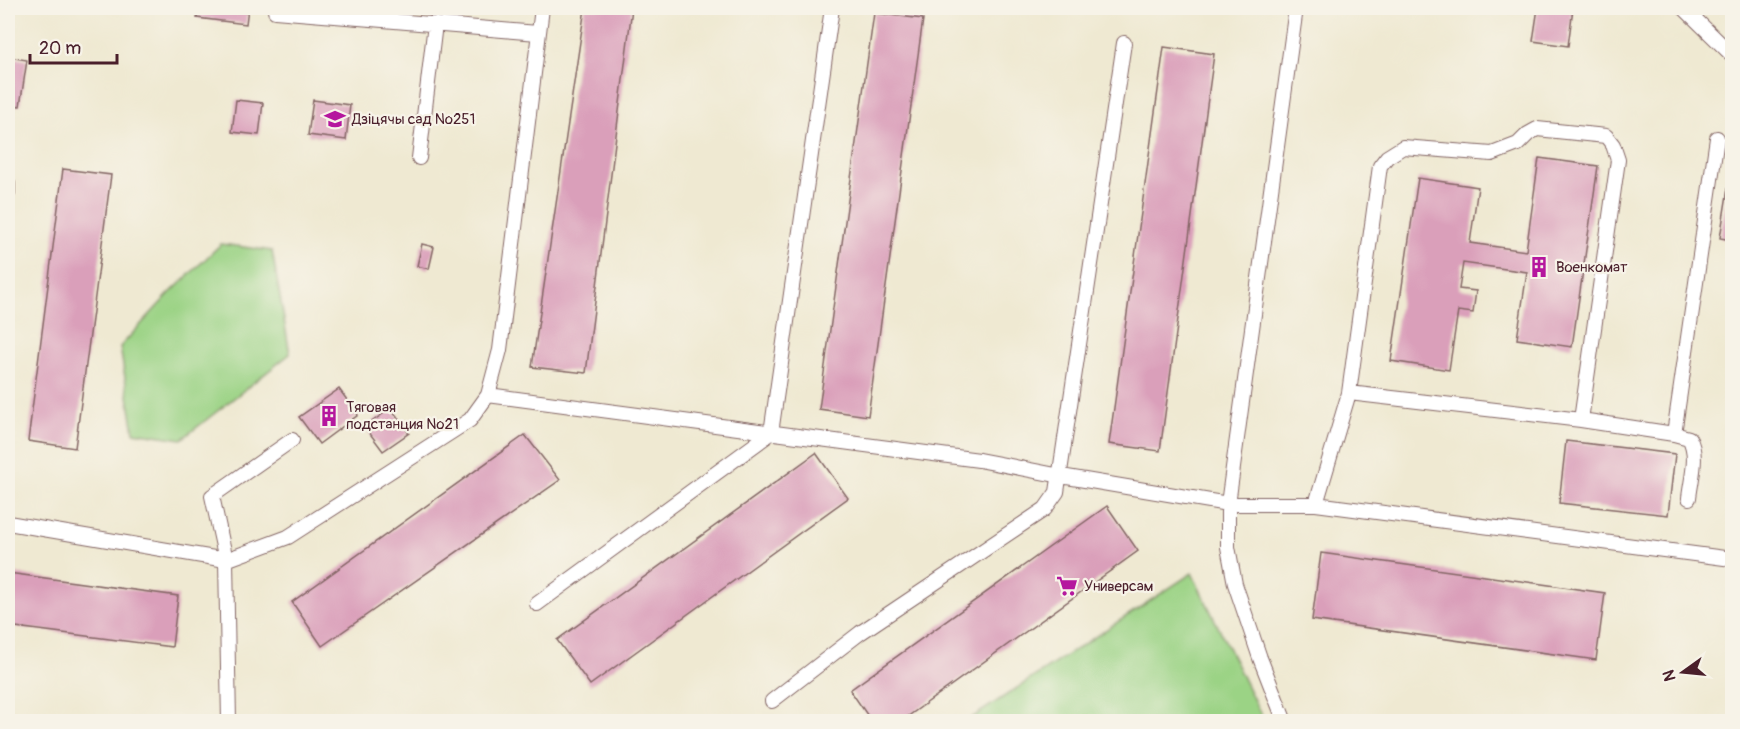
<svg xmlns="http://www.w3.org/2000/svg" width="1740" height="729" font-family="Pangolin,sans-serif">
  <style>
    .green { fill: #9bd385; stroke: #727958; stroke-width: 1.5 }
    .building { fill: #da9fba }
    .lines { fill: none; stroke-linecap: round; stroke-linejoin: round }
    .service-casing { stroke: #846665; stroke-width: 16 }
    .service { stroke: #fff; stroke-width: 14 }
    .labels { text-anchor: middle; stroke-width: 4.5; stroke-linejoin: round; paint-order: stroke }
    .poi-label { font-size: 15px; fill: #4a1f2b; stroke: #f7f3e8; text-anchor: start }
  </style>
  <rect width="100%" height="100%" fill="#f7f3e8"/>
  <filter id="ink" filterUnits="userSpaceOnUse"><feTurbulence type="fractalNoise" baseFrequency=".0167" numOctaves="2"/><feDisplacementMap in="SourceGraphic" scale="12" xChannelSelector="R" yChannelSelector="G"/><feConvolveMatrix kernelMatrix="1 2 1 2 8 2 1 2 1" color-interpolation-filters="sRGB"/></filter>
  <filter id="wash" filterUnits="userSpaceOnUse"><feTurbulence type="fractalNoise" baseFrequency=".008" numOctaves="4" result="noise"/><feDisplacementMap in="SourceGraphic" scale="24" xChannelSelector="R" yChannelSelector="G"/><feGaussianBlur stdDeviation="1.35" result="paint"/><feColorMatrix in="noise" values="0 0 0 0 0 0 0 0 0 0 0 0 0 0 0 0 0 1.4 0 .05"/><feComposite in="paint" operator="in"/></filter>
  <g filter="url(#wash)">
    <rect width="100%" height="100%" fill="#efe9d2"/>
    <!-- green -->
    <path class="green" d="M221 244 272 251 290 354 182 439 134 432 120 347 169 294Z
      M1192 573 1264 721H967Z"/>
    <g id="blocks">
      <!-- building -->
      <path class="building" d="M199 8H248L246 24 197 18Z
        M585 8H632L586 373 532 367Z
        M1538 8H1573L1568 46 1533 41Z
        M874 13 923 19 868 416 819 409Z
        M1164 47 1214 54 1160 451 1109 444Z
        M8 57 27 60 20 106 8 105Z
        M236 100 263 103 259 135 232 132Z
        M313 100 350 105 346 140 308 135Z
        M1539 158 1598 166 1572 347 1517 339 1527 272 1463 263 1459 289 1476 291 1473 313 1458 311 1449 370 1391 361 1418 178 1478 187 1470 243 1526 251Z
        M63 169 111 175 75 448 28 441Z
        M1731 170H1732V240L1720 238Z
        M422 244 434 247 429 269 417 266Z
        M339 389 358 415 319 444 299 417Z
        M391 408 409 433 383 451 365 427Z
        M525 435 560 480 322 646 292 602Z
        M1566 441 1675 454 1668 515 1559 503Z
        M816 453 848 498 590 685 557 640Z
        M1107 506 1138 551 900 722H872L850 690Z
        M1321 553 1605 593 1596 660 1312 620Z
        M8 573 178 596 172 647 8 626Z"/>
    </g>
  </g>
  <g filter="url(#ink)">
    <use href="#blocks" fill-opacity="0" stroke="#846665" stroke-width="1.5"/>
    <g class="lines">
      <defs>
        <path id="service" d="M1684 8 1732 55
          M275 11 538 33
          M419 158 435 24
          M8 184V193
          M488 395 979 460 1061 476 1228 504H1316L1732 559
          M1581 420 1674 434 1689 438C1699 455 1691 479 1689 498
          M1674 434 1717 138
          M1316 504 1349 393 1380 166 1387 157 1403 147 1492 154 1518 144 1528 134 1537 129 1606 136 1613 145 1618 160 1581 420 1349 393
          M8 523 226 560 212 496 292 440
          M537 604 771 433 832 8
          M772 701 860 633 1045 509 1057 492 1124 43
          M229 722 226 560 288 537 470 420 488 395 500 350 542 8
          M1285 722 1260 658 1235 584 1228 547V504L1296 8"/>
      </defs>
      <!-- service casing -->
      <use href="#service" class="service-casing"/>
      <!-- service -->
      <use href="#service" class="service"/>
    </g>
  </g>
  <!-- icons -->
  <defs>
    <symbol id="school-bare" viewBox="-9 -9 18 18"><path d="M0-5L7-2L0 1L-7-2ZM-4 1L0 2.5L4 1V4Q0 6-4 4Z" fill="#b5179e" stroke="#f7f3e8" stroke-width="2.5" paint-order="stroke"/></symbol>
    <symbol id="building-bare" viewBox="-9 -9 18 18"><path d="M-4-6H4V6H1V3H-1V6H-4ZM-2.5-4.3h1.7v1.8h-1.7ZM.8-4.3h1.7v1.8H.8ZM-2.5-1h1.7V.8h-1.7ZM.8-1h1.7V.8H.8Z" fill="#b5179e" stroke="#f7f3e8" stroke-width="2.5" paint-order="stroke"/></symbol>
    <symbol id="supermarket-bare" viewBox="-9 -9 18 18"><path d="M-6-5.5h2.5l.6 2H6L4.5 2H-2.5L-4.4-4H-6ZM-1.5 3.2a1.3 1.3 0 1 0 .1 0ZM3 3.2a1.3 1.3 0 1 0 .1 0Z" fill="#b5179e" stroke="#f7f3e8" stroke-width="2.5" paint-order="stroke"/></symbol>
  </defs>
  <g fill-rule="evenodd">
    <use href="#school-bare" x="320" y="104" width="30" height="30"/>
    <use href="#building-bare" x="1524" y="252" width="30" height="30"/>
    <use href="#building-bare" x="314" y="401" width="30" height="30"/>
    <use href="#supermarket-bare" x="1052" y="571" width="30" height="30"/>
  </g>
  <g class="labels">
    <!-- poi labels -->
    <g class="poi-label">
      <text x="352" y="124">Дзіцячы сад №251</text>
      <text x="1556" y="272">Военкомат</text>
      <text x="346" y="412">Тяговая<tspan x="346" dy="17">подстанция №21</tspan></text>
      <text x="1084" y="591">Универсам</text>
    </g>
  </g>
  <!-- margin -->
  <rect width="1740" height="729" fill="none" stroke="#f7f3e8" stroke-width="30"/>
  <!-- north arrow -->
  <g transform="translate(1683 672) rotate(255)" stroke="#f7f3e8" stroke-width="4.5" paint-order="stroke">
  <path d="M0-4.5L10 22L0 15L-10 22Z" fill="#4a1f2b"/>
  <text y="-9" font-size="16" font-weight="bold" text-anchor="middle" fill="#4a1f2b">N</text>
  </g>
  <!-- scale -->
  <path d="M30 54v9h87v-9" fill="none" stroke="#4a1f2b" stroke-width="3"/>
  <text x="39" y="54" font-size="18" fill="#4a1f2b" stroke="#f7f3e8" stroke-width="4.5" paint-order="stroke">20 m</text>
</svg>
